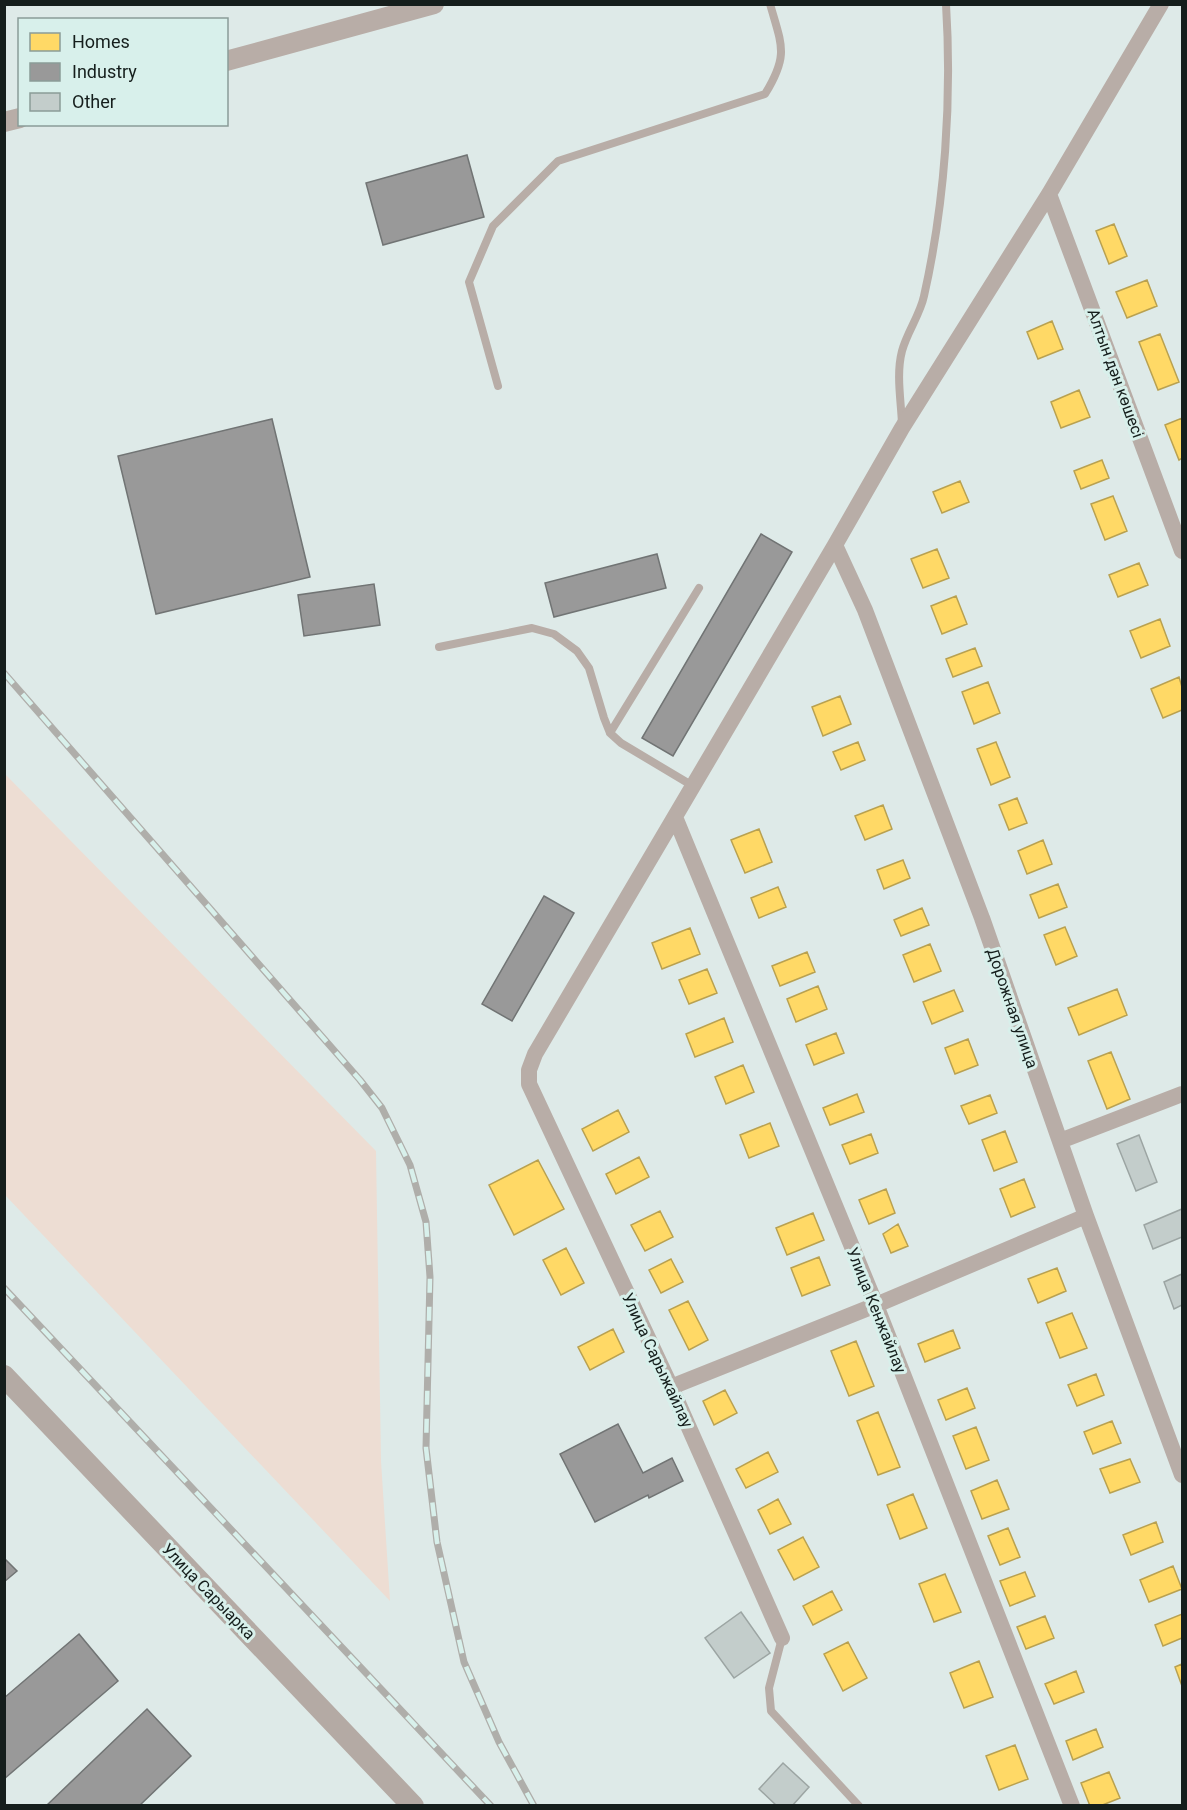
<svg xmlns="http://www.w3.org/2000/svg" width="1187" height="1810" font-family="Roboto,sans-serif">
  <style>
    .green { fill: #edddd3 }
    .homes { fill: #ffd966; stroke: #b9a150; stroke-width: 1.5 }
    .industry { fill: #999; stroke: #717474; stroke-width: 1.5 }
    .building { fill: #c3cdcb; stroke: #9ca5a3; stroke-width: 1.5 }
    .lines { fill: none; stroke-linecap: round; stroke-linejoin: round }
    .service { stroke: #b8ada7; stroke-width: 8 }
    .minor { stroke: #b8ada7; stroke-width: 16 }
    .tertiary { stroke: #b8ada7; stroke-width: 20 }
    .secondary { stroke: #b4aaa4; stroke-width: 22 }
    .rail-casing { stroke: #afaeaa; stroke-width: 7 }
    .rail { stroke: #d8f0eb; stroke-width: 4.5; stroke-dasharray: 14; stroke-linecap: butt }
    .labels { text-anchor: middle; stroke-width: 6; stroke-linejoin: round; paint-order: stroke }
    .street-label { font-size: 16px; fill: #151e1c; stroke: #d8f0eb }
  </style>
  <rect width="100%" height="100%" fill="#deeae8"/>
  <!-- green -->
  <path class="green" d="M5 774 376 1151 381 1461 390 1601 5 1195Z"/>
  <!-- homes -->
  <path class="homes" d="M1114 224 1127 256 1109 264 1096 231Z
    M1147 280 1157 306 1127 318 1116 292Z
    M1052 321 1063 349 1038 359 1027 332Z
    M1160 334 1179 382 1158 390 1139 342Z
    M1079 390 1090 417 1061 428 1051 402Z
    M1182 418V458L1179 460 1165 425Z
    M1102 460 1109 478 1081 489 1074 471Z
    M960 481 969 502 942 513 933 492Z
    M1113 496 1127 531 1105 540 1091 504Z
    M937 549 949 578 923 588 911 559Z
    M1139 563 1148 585 1118 597 1109 575Z
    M956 596 967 624 942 634 931 606Z
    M1160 619 1170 646 1141 658 1130 631Z
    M975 648 982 666 953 677 946 659Z
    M1179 677 1182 687V710L1163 718 1151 689Z
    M988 682 1000 713 974 724 962 692Z
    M840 696 851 724 823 736 812 707Z
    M858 742 865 760 841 770 833 752Z
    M996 742 1010 777 991 785 977 749Z
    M1017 798 1027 823 1009 830 999 805Z
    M883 805 892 829 865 840 855 816Z
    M759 829 772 862 745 873 731 840Z
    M1043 840 1052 864 1027 874 1018 851Z
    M903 860 910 878 884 889 877 870Z
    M1058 884 1067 907 1039 918 1030 895Z
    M778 887 786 907 759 918 751 898Z
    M922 908 929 925 901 936 894 920Z
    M1065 927 1077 956 1056 965 1044 935Z
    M690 928 700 954 662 969 652 943Z
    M930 944 941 971 914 982 903 955Z
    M807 952 815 972 780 986 772 966Z
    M707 969 717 993 689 1004 679 980Z
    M818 986 827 1009 796 1022 787 999Z
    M1117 989 1127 1015 1079 1035 1068 1008Z
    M954 990 963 1011 932 1024 923 1002Z
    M724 1018 733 1042 695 1057 686 1034Z
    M836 1033 844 1053 814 1065 806 1045Z
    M968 1039 978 1065 955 1074 945 1048Z
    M1111 1052 1130 1099 1107 1109 1088 1061Z
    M743 1065 754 1092 726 1104 715 1077Z
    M857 1094 864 1112 830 1125 823 1108Z
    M990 1095 997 1113 969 1124 961 1106Z
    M618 1110 629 1132 593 1151 582 1129Z
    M770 1123 779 1146 749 1158 740 1135Z
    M1005 1131 1017 1162 994 1171 982 1140Z
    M871 1134 878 1153 850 1164 842 1145Z
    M639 1157 649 1177 616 1194 606 1174Z
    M538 1160 564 1209 514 1235 489 1185Z
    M1024 1179 1035 1207 1011 1217 1000 1189Z
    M886 1189 895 1213 869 1224 859 1200Z
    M660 1211 673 1237 645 1251 631 1225Z
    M813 1213 824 1240 787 1255 776 1228Z
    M898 1224 908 1246 891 1253 883 1234Z
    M566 1248 584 1283 561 1295 543 1260Z
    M819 1257 830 1285 802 1296 791 1268Z
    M671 1259 683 1282 661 1293 649 1270Z
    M1057 1268 1066 1291 1038 1303 1028 1279Z
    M688 1301 708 1340 689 1350 669 1310Z
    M1072 1313 1087 1348 1060 1358 1046 1323Z
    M613 1329 624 1352 590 1370 578 1347Z
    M953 1330 960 1348 925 1362 918 1344Z
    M856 1341 874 1386 849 1396 831 1351Z
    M1096 1374 1104 1395 1077 1406 1068 1385Z
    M967 1388 975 1408 946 1420 938 1400Z
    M725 1390 737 1413 714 1425 703 1401Z
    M878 1412 900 1467 878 1475 857 1421Z
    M1112 1421 1121 1443 1093 1454 1084 1432Z
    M976 1427 989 1460 966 1469 953 1436Z
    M768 1452 778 1472 746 1488 736 1469Z
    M1130 1459 1140 1482 1110 1493 1100 1469Z
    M997 1480 1009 1509 982 1519 971 1491Z
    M913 1494 927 1528 900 1539 887 1505Z
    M778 1499 791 1524 770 1534 758 1510Z
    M1156 1522 1163 1542 1131 1555 1123 1535Z
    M1008 1528 1020 1557 1000 1565 988 1536Z
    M803 1537 819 1567 794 1580 778 1550Z
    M1173 1566 1182 1589 1149 1602 1140 1580Z
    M1025 1572 1035 1596 1010 1606 1000 1581Z
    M945 1574 961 1612 934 1622 919 1584Z
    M832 1591 842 1610 813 1625 803 1606Z
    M1182 1614V1638L1163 1646 1155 1625Z
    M1045 1616 1054 1638 1026 1649 1017 1627Z
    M848 1642 867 1678 843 1691 824 1654Z
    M979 1661 993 1697 964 1708 950 1673Z
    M1182 1664V1686L1175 1667Z
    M1076 1671 1084 1692 1054 1704 1045 1684Z
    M1096 1729 1103 1747 1073 1760 1066 1741Z
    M1015 1745 1028 1779 999 1790 986 1756Z
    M1109 1772 1120 1798 1100 1806H1090L1081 1783Z"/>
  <!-- industry -->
  <path class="industry" d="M467 155 484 217 383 245 366 183Z
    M272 419 310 577 156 614 118 456Z
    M761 534 792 552 673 756 642 738Z
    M657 554 666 588 554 617 545 583Z
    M374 584 380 625 304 636 298 595Z
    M544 896 574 913 512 1021 482 1004Z
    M618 1424 643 1473 672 1458 683 1481 649 1498 648 1495 595 1522 560 1454Z
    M4 1558 17 1571 4 1582Z
    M79 1634 118 1681 4 1779V1698Z
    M147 1709 191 1756 139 1806H46Z"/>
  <!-- building -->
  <path class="building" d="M1139 1135 1157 1182 1136 1191 1117 1144Z
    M1182 1209V1237L1153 1249 1144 1225Z
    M1182 1274V1305L1174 1309 1164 1282Z
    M741 1612 770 1653 734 1678 705 1638Z
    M783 1763 809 1787 792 1806H777L759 1789Z"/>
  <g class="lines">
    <!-- service -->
    <path class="service" d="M498 386 469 282 493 226 558 161 765 94C789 55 782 46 770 4
      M902 424C901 400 896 374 902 351 907 332 920 315 924 296 945 203 952 99 946 4
      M439 647 532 628 554 634 577 651 589 668 604 718 610 733 621 743 693 786
      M610 733 699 588
      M782 1638 769 1688 771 1711 859 1806"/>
    <!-- minor -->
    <path class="minor" d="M1049 194 1182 551
      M835 545 865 610 982 918 1086 1216 1182 1475
      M675 817 876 1305 1072 1806
      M1060 1141 1182 1094
      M671 1387 876 1305 1086 1216
      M782 1638 671 1387 529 1084V1070L535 1054 835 545 902 428 1049 194 1161 4"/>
    <!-- tertiary -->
    <path class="tertiary" d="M226 61 434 4
      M4 122 20 118"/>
    <!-- secondary -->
    <path class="secondary" d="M4 1376 413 1806"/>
    <defs>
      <path id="rail" d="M4 673 360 1080 382 1108 410 1165 426 1222 430 1277 426 1448 437 1542 464 1662 499 1742 534 1806
        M4 1288 491 1806"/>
    </defs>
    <!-- rail casing -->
    <use href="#rail" class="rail-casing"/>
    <!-- rail -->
    <use href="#rail" class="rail"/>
  </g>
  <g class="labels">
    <!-- street labels -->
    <g class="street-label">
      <text transform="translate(1116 373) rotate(70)" y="6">Алтын дән көшесі</text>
      <text transform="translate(1013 1008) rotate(71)" y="6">Дорожная улица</text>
      <text transform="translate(877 1310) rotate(68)" y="6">Улица Кенжайлау</text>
      <text transform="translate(658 1360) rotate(65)" y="6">Улица Сарыжайлау</text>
      <text transform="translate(209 1591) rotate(46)" y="6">Улица Сарыарка</text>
    </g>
  </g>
  <!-- border -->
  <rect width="1187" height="1810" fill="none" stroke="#151e1c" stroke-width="12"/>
  <!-- legend -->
  <rect x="18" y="18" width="210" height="108" fill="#d8f0eb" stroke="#8a9c98" stroke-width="1.5"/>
  <rect x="30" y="33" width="30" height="18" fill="#ffd966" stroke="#8a9c98" stroke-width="1.5"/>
  <text x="72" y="48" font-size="18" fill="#151e1c">Homes</text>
  <rect x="30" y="63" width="30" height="18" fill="#999999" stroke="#8a9c98" stroke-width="1.5"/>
  <text x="72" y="78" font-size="18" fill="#151e1c">Industry</text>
  <rect x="30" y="93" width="30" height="18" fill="#c3cdcb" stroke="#8a9c98" stroke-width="1.5"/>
  <text x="72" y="108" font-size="18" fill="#151e1c">Other</text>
</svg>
